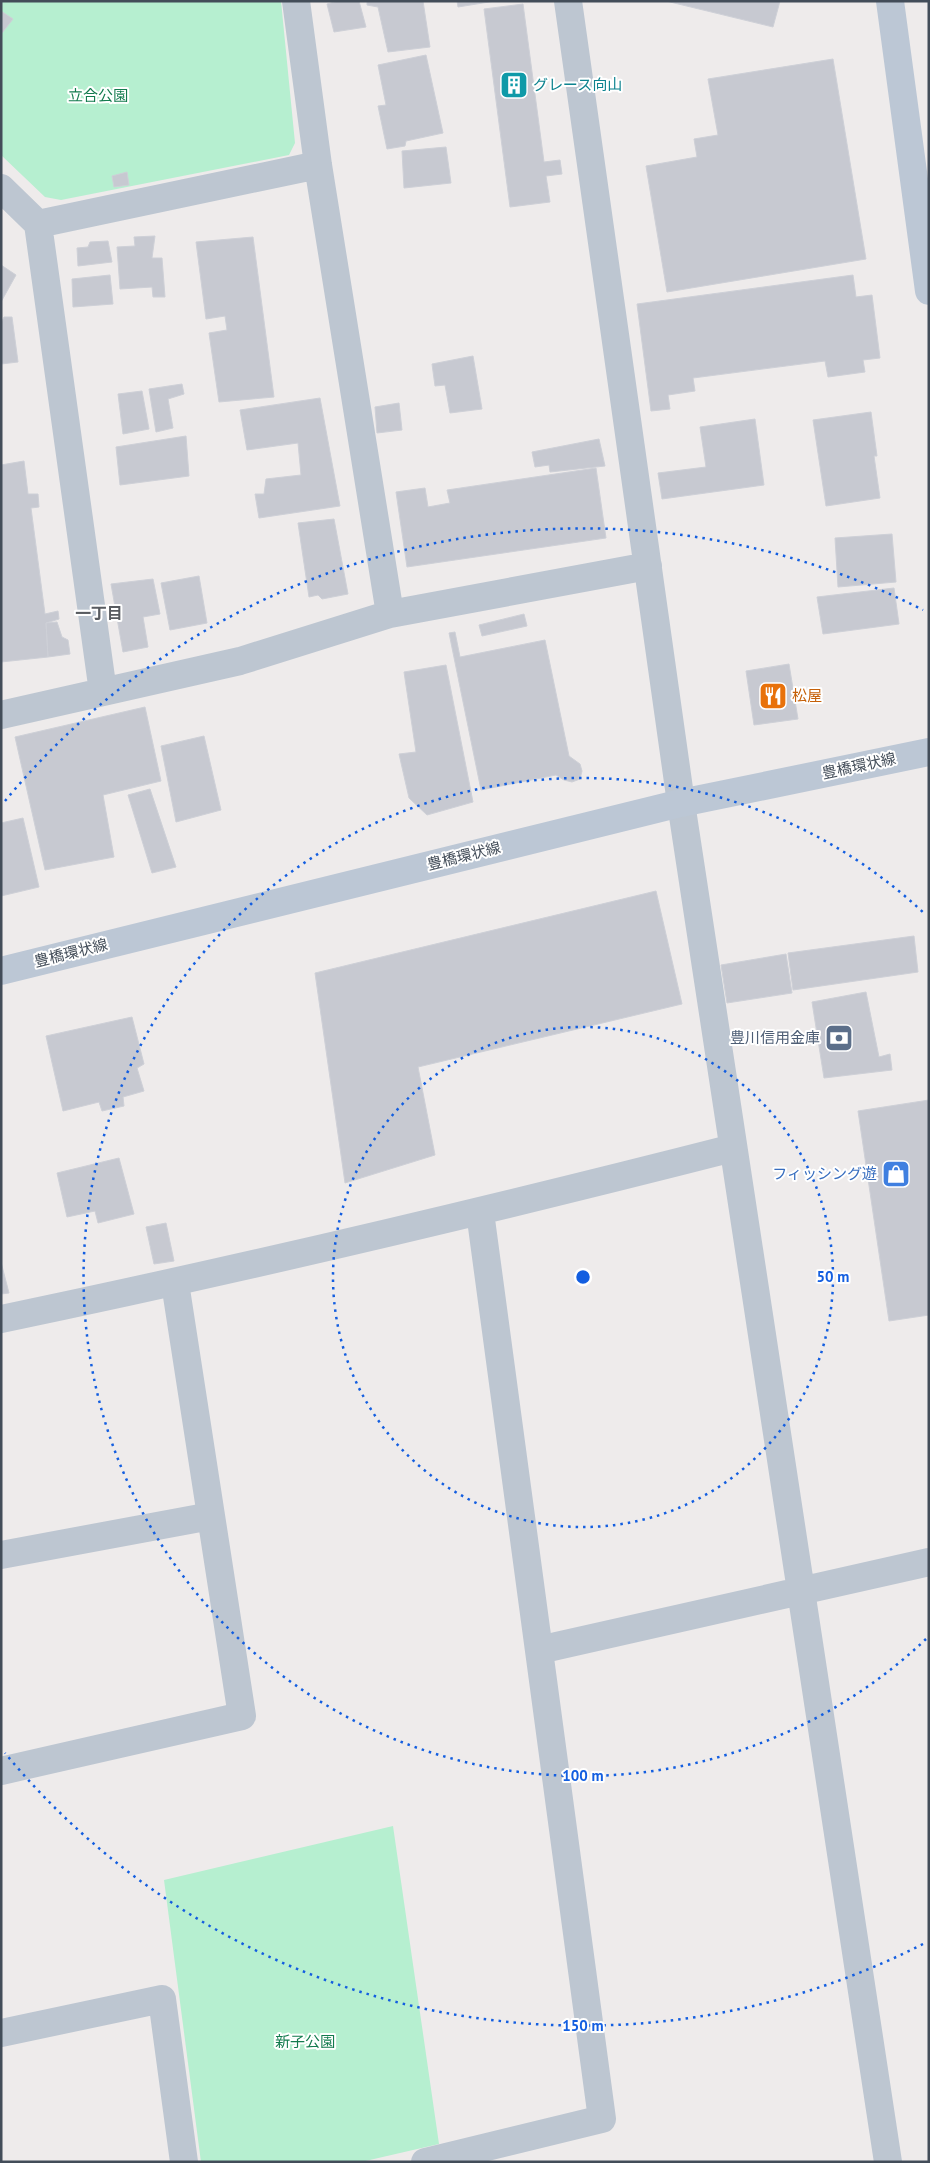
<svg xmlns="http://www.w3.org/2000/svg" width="930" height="2163" font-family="'PT Sans','Noto Sans JP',sans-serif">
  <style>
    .green { fill: #b6efd0 }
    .building { fill: #c7c9d1; stroke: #ced0d7 }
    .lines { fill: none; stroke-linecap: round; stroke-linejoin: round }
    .street { stroke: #bdc6d1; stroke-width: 28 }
    .secondary { stroke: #bcc7d5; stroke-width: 28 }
    .ring { fill: none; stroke: #135ee0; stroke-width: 2.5; stroke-dasharray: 2.5 5 }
    .labels { text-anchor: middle; stroke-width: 4; stroke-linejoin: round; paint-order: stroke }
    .culture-label { font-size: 15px; fill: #0d838f; stroke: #fff; text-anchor: start }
    .park-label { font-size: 15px; fill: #137b4e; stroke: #fff }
    .food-label { font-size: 15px; fill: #c56008; stroke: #fff; text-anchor: start }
    .street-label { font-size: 15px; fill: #434d59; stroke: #fff }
    .service-label { font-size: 15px; fill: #4e5e75; stroke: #fff; text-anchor: end }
    .shop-label { font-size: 15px; fill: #366cbe; stroke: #fff; text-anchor: end }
    .neighbourhood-label { font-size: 16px; font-weight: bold; fill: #585b60; stroke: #fff }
    .centre { fill: #135ee0; stroke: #fff; stroke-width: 2.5 }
    .ring-label { font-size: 15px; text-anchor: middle; font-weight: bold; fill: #135ee0; stroke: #fff; stroke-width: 4; stroke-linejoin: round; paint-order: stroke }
  </style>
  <rect width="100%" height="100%" fill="#eeebeb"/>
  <!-- green -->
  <path class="green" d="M1 1H281L295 143 289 155 61 200 45 197 1 155Z
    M393 1826 439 2144 361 2162H201L164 1880Z"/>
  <!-- building -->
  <path class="building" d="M338 1H359L366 27 334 32 327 4Z
    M367 1H423L430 47 388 52 378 7 367 5Z
    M457 1H495L458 7Z
    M666 1H780L773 27Z
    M523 4 544 162 560 160 562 174 546 176 550 202 510 207 484 9Z
    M1 11 13 19 2 33 1 32Z
    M426 55 443 133 406 141 405 146 387 149 378 106 386 105 378 65Z
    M833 59 866 259 667 292 646 166 697 157 694 139 718 135 708 79Z
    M446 147 451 183 404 188 402 151Z
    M127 172 129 185 114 187 112 176Z
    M155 236 152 258H162L165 297H153L152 287 120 289 117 247 135 246 134 237Z
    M253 237 274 397 219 402 209 333 227 330 225 316 206 319 196 242Z
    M108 241 112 262 78 266 77 248 88 247 90 242Z
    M1 265 16 275 1 302Z
    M110 275 113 304 73 307 72 279Z
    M853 275 856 297 872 295 880 358 863 360 865 372 828 377 825 361 693 378 695 391 668 395 670 409 651 411 637 304Z
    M4 317H12L18 362 1 364V323Z
    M473 356 482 409 450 413 445 385 435 386 432 364Z
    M182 384 184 394 168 399 173 428 156 432 149 389Z
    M142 391 149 429 123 434 118 394Z
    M320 398 340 506 259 518 255 494H264L266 479 301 475 298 443 247 450 240 410Z
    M399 403 402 430 377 433 375 407Z
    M871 412 877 456H874L880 498 826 506 813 420Z
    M755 419 764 485 662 499 658 473 706 467 700 427Z
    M186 436 189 476 120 485 116 447Z
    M599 439 605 466 550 472 549 465 535 467 532 452Z
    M24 461 28 494H38L39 507 31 508 45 614 58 611 59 619 46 623 48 657 1 662V465Z
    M596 468 606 538 407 567 396 492 425 488 428 507 450 503 447 490Z
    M334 519 348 594 322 599 318 595 309 597 298 523Z
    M892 534 896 582 838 587 835 538Z
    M199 576 207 623 170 630 161 583Z
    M153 579 160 614 143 617 148 647 123 652 111 584Z
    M894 588 899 624 823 634 817 597Z
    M524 614 527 626 482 636 479 625Z
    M57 622 62 637 68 640 70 654 48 657 46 623Z
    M455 632 460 657 545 640 569 756 580 764 582 771 580 779 572 782 564 780 556 775 481 790 449 633Z
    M789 664 798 719 754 725 746 671Z
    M446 665 473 802 427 815 409 798 399 754 416 752 404 672Z
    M145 707 161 781 103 795 114 857 45 870 15 737Z
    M204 736 221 810 176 822 161 746Z
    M150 789 176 867 152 873 128 795Z
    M23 818 39 887 1 896V823Z
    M656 891 682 1004 418 1067 435 1155 345 1183 315 973Z
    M914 936 918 972 793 990 788 953Z
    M786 954 792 993 727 1003 721 965Z
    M866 992 879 1057 890 1054 892 1070 824 1078 812 1002Z
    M132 1017 144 1064 137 1068 144 1091 123 1097 124 1106 102 1111 99 1102 63 1111 46 1036Z
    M929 1100V1315L889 1321 858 1111Z
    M119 1158 134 1214 98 1223 95 1211 67 1217 57 1173Z
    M166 1223 174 1261 154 1264 146 1227Z
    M1 1262 9 1293 1 1294Z"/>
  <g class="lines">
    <!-- street -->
    <path class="street" d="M296 1 318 165 390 614
      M568 1 681 803 888 2162
      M1 188 38 224 103 692
      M38 224 318 165
      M1 715 240 661 390 614 648 566
      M1 1319C246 1268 490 1210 733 1148
      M1 1555 211 1516
      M539 1650 929 1562
      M1 1771 242 1716 175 1283
      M1 2033 162 1999 184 2162
      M425 2162 602 2119 480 1212"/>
    <!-- secondary -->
    <path class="secondary" d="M890 1 929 291
      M1 971 681 803 929 752"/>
  </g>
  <!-- distance rings -->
  <g class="ring">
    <circle cx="583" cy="1277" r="250"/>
    <path d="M926 1639A499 499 0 1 1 926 915"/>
    <path d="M923 1944A749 749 0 0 1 5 1753M5 801A749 749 0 0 1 923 610"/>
  </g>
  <!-- icons -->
  <defs>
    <symbol id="building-square" viewBox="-11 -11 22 22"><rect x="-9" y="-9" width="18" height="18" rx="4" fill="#0f9aa8" stroke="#fff"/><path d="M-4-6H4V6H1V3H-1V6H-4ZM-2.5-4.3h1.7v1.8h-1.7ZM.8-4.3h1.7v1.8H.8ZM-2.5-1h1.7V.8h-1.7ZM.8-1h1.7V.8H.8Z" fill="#fff"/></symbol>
    <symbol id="restaurant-square" viewBox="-11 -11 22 22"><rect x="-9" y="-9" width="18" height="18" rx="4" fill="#e8710a" stroke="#fff"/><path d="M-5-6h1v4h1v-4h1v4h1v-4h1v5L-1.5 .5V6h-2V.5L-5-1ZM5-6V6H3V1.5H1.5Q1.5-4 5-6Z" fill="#fff"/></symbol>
    <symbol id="bank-square" viewBox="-11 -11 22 22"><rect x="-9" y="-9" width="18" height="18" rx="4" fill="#5c6f8a" stroke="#fff"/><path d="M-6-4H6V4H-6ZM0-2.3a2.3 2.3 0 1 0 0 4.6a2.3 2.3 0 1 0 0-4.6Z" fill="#fff"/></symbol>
    <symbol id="shop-square" viewBox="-11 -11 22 22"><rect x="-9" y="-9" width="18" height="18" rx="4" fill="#3f7fe0" stroke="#fff"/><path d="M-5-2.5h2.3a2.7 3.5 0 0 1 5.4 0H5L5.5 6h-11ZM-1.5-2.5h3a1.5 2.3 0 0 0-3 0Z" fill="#fff"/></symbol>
  </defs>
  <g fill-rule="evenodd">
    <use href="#building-square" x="498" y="69" width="32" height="32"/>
    <use href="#restaurant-square" x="757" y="680" width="32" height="32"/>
    <use href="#bank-square" x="823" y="1022" width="32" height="32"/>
    <use href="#shop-square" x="880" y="1158" width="32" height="32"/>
  </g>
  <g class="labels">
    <!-- culture labels -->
    <g class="culture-label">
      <text x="533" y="90">グレース向山</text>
    </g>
    <!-- park labels -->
    <g class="park-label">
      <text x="98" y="101">立合公園</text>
      <text x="305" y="2047">新子公園</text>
    </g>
    <!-- food labels -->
    <g class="food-label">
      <text x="792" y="701">松屋</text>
    </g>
    <!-- street labels -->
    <g class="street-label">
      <text transform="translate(859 766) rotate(-12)" y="5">豊橋環状線</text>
      <text transform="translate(464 856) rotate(-14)" y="5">豊橋環状線</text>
      <text transform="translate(71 953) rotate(-14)" y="5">豊橋環状線</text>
    </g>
    <!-- service labels -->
    <g class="service-label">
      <text x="820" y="1043">豊川信用金庫</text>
    </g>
    <!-- shop labels -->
    <g class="shop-label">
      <text x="877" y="1179">フィッシング遊</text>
    </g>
    <!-- neighbourhood labels -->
    <g class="neighbourhood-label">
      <text x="99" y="619">一丁目</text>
    </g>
  </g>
  <circle cx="583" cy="1277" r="8" class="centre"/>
  <g class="ring-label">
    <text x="833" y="1282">50 m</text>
    <text x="583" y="1781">100 m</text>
    <text x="583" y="2031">150 m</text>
  </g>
  <!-- border -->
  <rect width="930" height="2163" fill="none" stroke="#434d59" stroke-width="5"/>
</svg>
